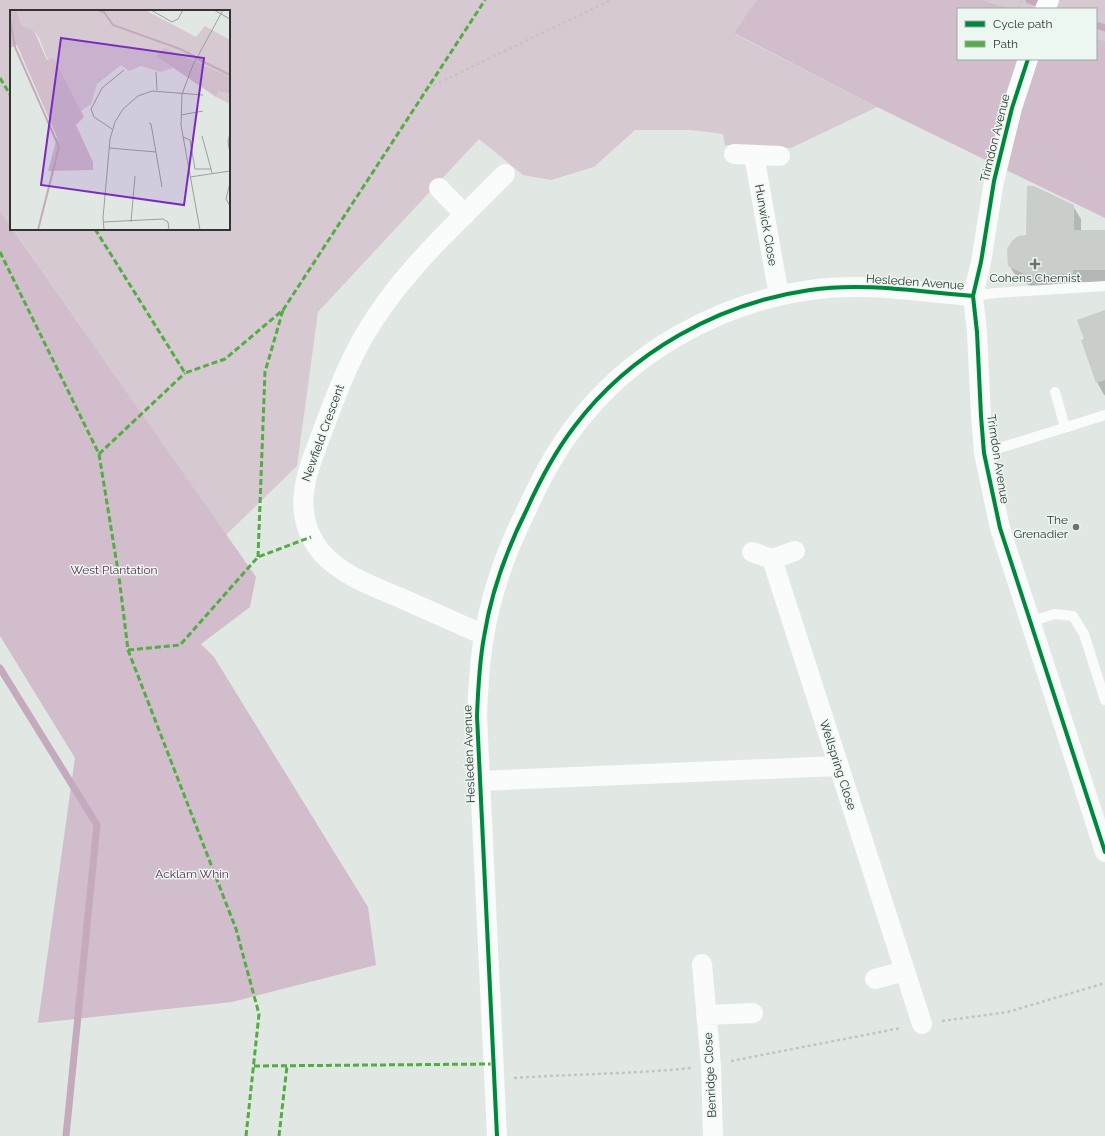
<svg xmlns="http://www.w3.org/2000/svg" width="1105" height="1136" font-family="Raleway,sans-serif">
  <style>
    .green { fill: #d7c9d2 }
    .forest { fill: #d1bdcb }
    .shadow { fill: #0003 }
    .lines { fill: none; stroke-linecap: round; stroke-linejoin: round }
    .stream { stroke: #c4aabc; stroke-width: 7 }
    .building { fill: #cacecb }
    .path { stroke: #c3c5c4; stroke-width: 2.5; stroke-dasharray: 3 3; stroke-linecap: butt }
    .service { stroke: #fafbfb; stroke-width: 10 }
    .minor { stroke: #fafbfb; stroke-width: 20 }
    .quiet { stroke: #54ac45; stroke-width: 3; stroke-dasharray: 6 3; stroke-linecap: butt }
    .cycleway-casing { stroke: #ebf7f0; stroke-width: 6 }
    .cycleway { stroke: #00873e; stroke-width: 4 }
    .poi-dot { fill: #6f7370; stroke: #ebf7f0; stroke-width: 1.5 }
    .labels { text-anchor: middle; stroke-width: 3; stroke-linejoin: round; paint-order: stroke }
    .street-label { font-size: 12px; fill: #313532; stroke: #ebf7f0 }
    .poi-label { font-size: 12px; fill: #313532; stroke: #ebf7f0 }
    .park-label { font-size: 12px; fill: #5f2c53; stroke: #ebf7f0 }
    .inset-river { fill: none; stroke: #c4aabc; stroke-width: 2 }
    .inset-road { fill: none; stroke: #9ba09c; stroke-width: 1 }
    .view { fill: #7b2cbf; fill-opacity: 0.15; stroke: #7b2cbf; stroke-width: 2 }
    .inset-edge { fill: none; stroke: #313532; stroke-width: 2 }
  </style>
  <rect width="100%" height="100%" fill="#e1e7e3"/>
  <!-- green -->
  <path class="green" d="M0 0H757L735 34 877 107 791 148 725 145 723 134 691 130H635L594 167 551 180 523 175 479 139 318 312 297 466 226 535 13 229H229V11H11V227L0 211Z
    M982 0H1105V41L1096 38V9H1009Z"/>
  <!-- forest -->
  <path class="forest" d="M757 0H982L1009 9H958V59H1096V38L1105 41V218L877 107 734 33Z
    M0 211 256 577 250 607 201 644 214 657 368 907 376 965 232 1002 38 1023 75 758 0 636Z"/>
  <!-- shadow -->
  <path class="shadow" d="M1073 206 1081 219V231H1105V282H1080V287L1034 288 1017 278 1009 265 1027 236Z
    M1105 311V395H1104L1097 382Z"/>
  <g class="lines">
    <!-- stream -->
    <path class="stream" d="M1029 0 1046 6
      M1096 25 1105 28
      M0 668 97 825 66 1136"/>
  </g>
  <!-- building -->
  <path class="building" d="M1027 186H1034L1074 205V230H1105V270H1073V274L1026 275 1008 266 1007 249 1012 241 1018 236 1026 235Z
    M1105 310V380L1096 383 1081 340 1084 339 1077 320Z"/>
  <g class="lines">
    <!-- path -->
    <path class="path" d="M969 0 1010 9
      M1018 9 1022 0
      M428 88 611 0
      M1024 147 1105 188
      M942 1021 1008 1012 1105 983
      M731 1061 901 1028
      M514 1078C573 1074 632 1074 691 1068"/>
    <!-- service -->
    <path class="service" d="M973 296 996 293 1105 286
      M1055 392 1065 427
      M984 453 1105 415
      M1029 622 1055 614 1073 616 1084 634 1105 700"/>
    <!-- minor -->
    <path class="minor" d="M1045 9 1049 0
      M1028 59 1012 108 994 181 981 262 973 296 977 332 981 416 984 453 1000 528 1105 852
      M734 154 780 156
      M754 155 779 296
      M439 188 465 215
      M752 552 772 559 922 1024
      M772 559 795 551
      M484 635C457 623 430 611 403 599 375 587 342 576 321 552 290 513 306 475 321 435 334 401 346 367 364 336 399 274 456 224 505 174
      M480 781 838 766
      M702 964 711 1066 713 1136
      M875 979 905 971
      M706 1015 753 1013
      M497 1136 477 716C478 690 479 664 484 637 491 592 507 549 527 509 540 480 555 452 574 427 630 352 719 303 810 290 864 282 919 292 973 296"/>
    <!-- quiet -->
    <path class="quiet" d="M0 78 11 96
      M95 229 185 373 225 359 283 310 485 0
      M0 252 99 454 119 577 128 650 236 929 259 1014 246 1136
      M99 454 185 373
      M258 557 265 372 283 310
      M128 650 180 645 258 557 311 537
      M254 1066 493 1064
      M279 1136 287 1066"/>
    <defs>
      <path id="cycleway" d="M1028 59 1012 108 994 181 981 262 973 296 977 332 981 416 984 453 1000 528 1105 852
        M497 1136 477 716C478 690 479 664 484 637 491 592 507 549 527 509 540 480 555 452 574 427 630 352 719 303 810 290 864 282 919 292 973 296"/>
    </defs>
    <!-- cycleway casing -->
    <use href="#cycleway" class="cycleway-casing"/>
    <!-- cycleway -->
    <use href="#cycleway" class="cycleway"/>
  </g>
  <!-- markers -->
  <g class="poi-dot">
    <path d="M1033 258h4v4h4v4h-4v4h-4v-4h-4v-4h4z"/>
    <circle cx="1076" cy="527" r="4"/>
  </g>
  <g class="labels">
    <!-- street labels -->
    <g class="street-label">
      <text transform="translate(995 138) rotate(-76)" y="4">Trimdon Avenue</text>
      <text transform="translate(766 225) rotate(80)" y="4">Hunwick Close</text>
      <text transform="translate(915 282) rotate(4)" y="4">Hesleden Avenue</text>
      <text transform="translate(323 433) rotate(-70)" y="4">Newfield Crescent</text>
      <text transform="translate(998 459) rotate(81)" y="4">Trimdon Avenue</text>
      <text transform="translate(469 754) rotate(-92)" y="4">Hesleden Avenue</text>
      <text transform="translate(838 765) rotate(72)" y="4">Wellspring Close</text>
      <text transform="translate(710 1075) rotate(-93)" y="4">Benridge Close</text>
    </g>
    <!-- poi labels -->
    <g class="poi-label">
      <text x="1035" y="282">Cohens Chemist</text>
      <text x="1068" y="524" text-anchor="end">The<tspan x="1068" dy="14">Grenadier</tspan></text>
    </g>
    <!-- park labels -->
    <g class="park-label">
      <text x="114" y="574">West Plantation</text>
      <text x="192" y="878">Acklam Whin</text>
    </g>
  </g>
  <!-- overview -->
  <g transform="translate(10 10)">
    <rect width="220" height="220" fill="#e1e7e3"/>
    <path d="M6 0H135L186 27 195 16 220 30V67L154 37 146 46 163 58 151 62 131 56 119 61 111 55 87 74 81 94 71 101 44 48 38 50 29 28 24 21 12 15ZM209 81 220 84V94L206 87Z" fill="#d7c9d2"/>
    <path d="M0 0H6L12 15 24 21 37 50 44 48 74 107 66 115 83 152V160L38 161 47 127 7 35 0 38ZM154 37 220 67V84L209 81 206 87 146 46Z" fill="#d1bdcb"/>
    <path class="inset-river" d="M88 0 94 2 103 15 170 39 186 47M0 10 5 37 49 137 28 220M188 49 220 65"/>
    <path class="inset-road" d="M141 0 162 12 168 9 173 0M204 0 220 9M146 62 147 80M171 105 193 101M139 113 141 114 152 177M102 119 84 107 81 99 92 78 114 60M220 123 218 132 220 143M192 126 201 159M173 127 180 130 185 159H201L202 163M99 138 146 142M180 167 220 161M220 173 216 189 220 196M93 212 153 209 158 212 159 220M121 212 125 166M94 220 93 208 100 129 105 112 113 99 128 86 142 81 193 85M190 220 171 115 172 84 183 55 213 0"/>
    <path class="view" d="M51 28 194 48 174 195 31 175Z"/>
    <rect width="220" height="220" class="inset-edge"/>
  </g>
  <!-- legend -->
  <rect x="957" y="8" width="140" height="52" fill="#ebf7f0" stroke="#a1a9a4"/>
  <rect x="965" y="21" width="20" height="6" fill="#00873e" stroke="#a1a9a4"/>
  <text x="993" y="28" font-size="12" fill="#313532">Cycle path</text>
  <rect x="965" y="41" width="20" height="6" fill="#54ac45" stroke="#a1a9a4"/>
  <text x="993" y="48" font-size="12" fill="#313532">Path</text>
</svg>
